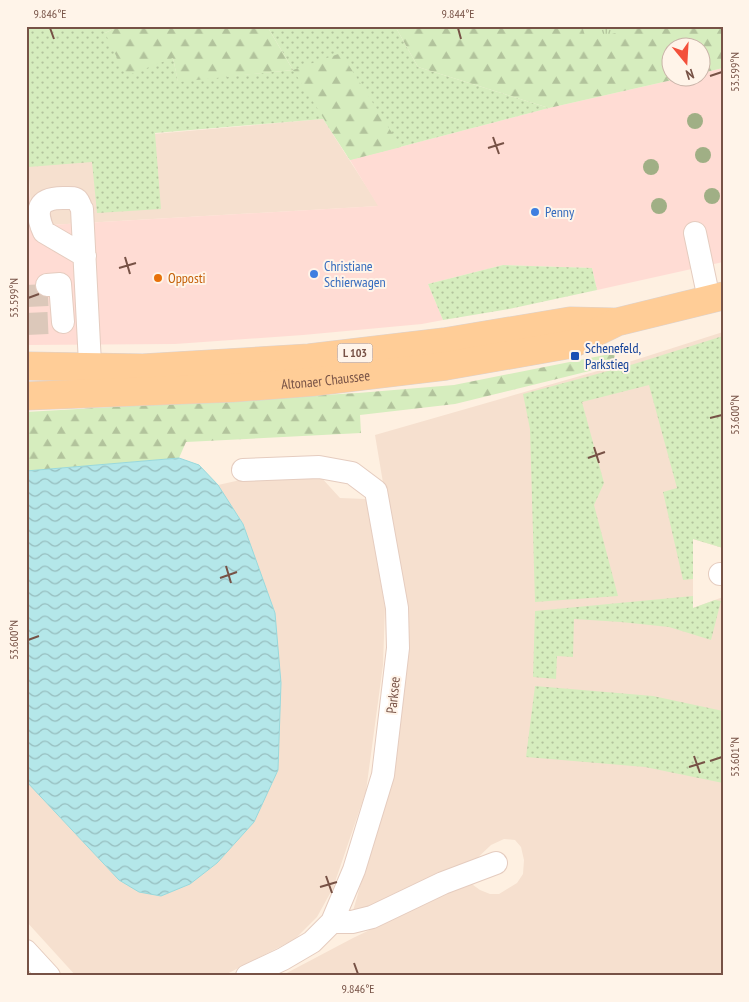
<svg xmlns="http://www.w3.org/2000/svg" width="749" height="1002" font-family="'PT Sans Narrow',sans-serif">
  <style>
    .residential { fill: #f6e0cf }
    .commercial { fill: #ffdcd4 }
    .grass { fill: url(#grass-dots) }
    .forest { fill: url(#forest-firs) }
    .park { fill: url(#park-tufts) }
    .water { fill: url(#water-waves); stroke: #99d9dc }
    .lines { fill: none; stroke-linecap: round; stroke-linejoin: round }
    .minor-tunnel { stroke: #dcc8ba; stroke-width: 22; stroke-dasharray: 22 11; stroke-linecap: butt }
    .minor-casing { stroke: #e5ccbf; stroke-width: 24 }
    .major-casing { stroke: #dcd2cf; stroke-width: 29 }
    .minor { stroke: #fff; stroke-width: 22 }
    .major { stroke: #ffcd97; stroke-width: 28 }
    .tree { fill: #a0af85 }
    .ticks { fill: none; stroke: #775246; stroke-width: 2 }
    .shop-dot { fill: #3f7fe0; stroke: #fff4e9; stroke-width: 2 }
    .food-dot { fill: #e8710a; stroke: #fff4e9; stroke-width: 2 }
    .transit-dot { fill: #1a4fb4; stroke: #fff4e9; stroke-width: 2 }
    .labels { text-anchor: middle; stroke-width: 4; stroke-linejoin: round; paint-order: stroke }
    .shield { fill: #fff4e9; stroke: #a08377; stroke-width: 1 }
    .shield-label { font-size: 12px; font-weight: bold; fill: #775246 }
    .shop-label { font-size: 14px; fill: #366cbe; stroke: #fff4e9; text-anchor: start }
    .food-label { font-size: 14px; fill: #c56008; stroke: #fff4e9; text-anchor: start }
    .transit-label { font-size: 14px; fill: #164399; stroke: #fff4e9; text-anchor: start }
    .street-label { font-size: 14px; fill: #775246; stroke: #fff4e9 }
    .neatline { fill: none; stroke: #775246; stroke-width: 2 }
    .ticks-label { font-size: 12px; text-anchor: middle; fill: #775246 }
  </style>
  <defs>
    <pattern id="grass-dots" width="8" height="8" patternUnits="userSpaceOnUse" patternTransform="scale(1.25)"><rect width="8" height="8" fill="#d6edbe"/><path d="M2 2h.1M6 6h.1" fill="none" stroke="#b2c39c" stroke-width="1.8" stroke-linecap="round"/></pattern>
    <pattern id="forest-firs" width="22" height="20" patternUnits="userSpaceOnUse" patternTransform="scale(1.25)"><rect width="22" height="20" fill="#d6edbe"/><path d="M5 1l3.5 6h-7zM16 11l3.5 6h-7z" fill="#b2c39c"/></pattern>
    <pattern id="park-tufts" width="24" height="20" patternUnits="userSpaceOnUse" patternTransform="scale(1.25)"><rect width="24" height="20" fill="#d6edbe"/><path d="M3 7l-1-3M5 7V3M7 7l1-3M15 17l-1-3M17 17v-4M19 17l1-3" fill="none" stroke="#b2c39c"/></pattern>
    <pattern id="water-waves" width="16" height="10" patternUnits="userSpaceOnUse" patternTransform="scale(1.25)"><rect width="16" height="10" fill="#b4e7e9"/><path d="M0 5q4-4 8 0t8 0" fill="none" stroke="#97bebf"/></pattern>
  </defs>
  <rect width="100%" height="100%" fill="#fef0e1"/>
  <!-- residential -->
  <path class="residential" d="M323 119 379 206 32 226 27 145Z
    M723 332V548L693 539V608L723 597V976H281L353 938 469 882 480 890 490 894H499L517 883 523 874 524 860 521 847 515 840 504 839 491 845 472 863 392 901 353 911 388 788 404 608 375 435 632 361Z
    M319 475 340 498 366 499 385 607 383 665 366 791 333 888 317 917 295 939 223 976H76L26 921V781L119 880 161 896 190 884 217 863 254 822 243 524 218 485 245 479Z"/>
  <!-- commercial -->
  <path class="commercial" d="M723 68V262L597 290 592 268 503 265 428 284 443 320 422 324 303 335 175 344 26 345V145L32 226 378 206 350 160 549 108 681 78H702V73Z"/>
  <!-- grass -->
  <path class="grass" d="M26 26H120L105 33 173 58 178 81 293 70 267 26H395L418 67 549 108 350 160 323 119 155 133 161 209 97 213 92 162 28 167 26 138Z
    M503 265 592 268 597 290 509 309 443 320 428 284Z
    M723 336V548L693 539V579L683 580 663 492 677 488 649 385 582 402 604 483 594 505 618 596 535 602 530 429 523 394 634 364Z
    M693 596V608L715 600 721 601 711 640 669 627 621 622 574 619 573 657 557 656 556 679 533 677 535 611Z
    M535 686 653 696 723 711V783L645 767 526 757Z"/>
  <!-- forest -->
  <path class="forest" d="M120 26H267L293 70 341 53 401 147 350 160 293 70 178 82 173 58 126 76 105 33Z
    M395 26H723V68L702 73V48H672V78H681L549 108 418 67Z
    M615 353 614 365 455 404 360 415 361 433 186 442 179 458 26 471V412L358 393 454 385Z"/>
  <!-- park -->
  <path class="park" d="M582 26H637L587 42Z"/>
  <!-- water -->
  <path class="water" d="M179 458 199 465 218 485 243 524 275 613 281 683 278 770 254 822 217 863 190 884 161 896 139 892 119 880 26 781V471Z"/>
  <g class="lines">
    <!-- minor-tunnel -->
    <path class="minor-tunnel" d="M26 296 48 295
      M26 324 49 323"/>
    <defs>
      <path id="minor" d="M695 233 709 299
        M85 256 44 232C34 210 38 198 63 198 69 198 75 197 78 201 79 202 81 208 82 209L91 383
        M47 285 60 284 63 322
        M243 470 319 467 352 473 376 491 397 608 398 648 383 775 354 870 332 922 312 942 283 959 247 976
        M720 574H723
        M332 922H352L372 917 443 883 496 863
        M26 951 49 976"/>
      <g id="major">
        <path d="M26 366 143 368 309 358 444 342 570 321 612 322"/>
        <path id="s1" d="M26 396 232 388 312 382 446 366 572 344 617 322 723 296"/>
      </g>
    </defs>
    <!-- minor casing -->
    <use href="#minor" class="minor-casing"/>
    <!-- major casing -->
    <use href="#major" class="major-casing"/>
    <!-- minor -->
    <use href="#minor" class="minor"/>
    <!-- major -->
    <use href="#major" class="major"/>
  </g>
  <!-- trees -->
  <g class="tree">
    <circle cx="695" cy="121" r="8"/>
    <circle cx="703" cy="155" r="8"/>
    <circle cx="651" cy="167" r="8"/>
    <circle cx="712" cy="196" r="8"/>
    <circle cx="659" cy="206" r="8"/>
  </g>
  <!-- ticks -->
  <path class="ticks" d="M50 28 54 39M458 28 461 39M710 76 722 72M493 137 499 154M488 148 504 143M125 257 130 274M119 268 136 263M28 298 39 294M710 418 722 415M594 447 599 463M588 458 605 452M226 566 231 583M220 578 237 572M28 640 39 636M694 756 700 773M710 761 722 757M689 767 705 762M326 876 332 893M320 887 337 882M354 963 358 974"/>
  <!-- markers -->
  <g class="shop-dot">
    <circle cx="535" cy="212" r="5"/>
    <circle cx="314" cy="274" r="5"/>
  </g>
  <circle class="food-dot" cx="158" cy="278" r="5"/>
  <rect class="transit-dot" x="570" y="351" width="10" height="10" rx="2.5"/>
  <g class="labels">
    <!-- shield labels -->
    <rect class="shield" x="337.5" y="343.5" width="35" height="19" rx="4"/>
    <g class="shield-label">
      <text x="355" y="357">L 103</text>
    </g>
    <!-- shop labels -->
    <g class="shop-label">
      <text x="545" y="217">Penny</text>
      <text x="324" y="271">Christiane<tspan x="324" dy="16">Schierwagen</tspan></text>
    </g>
    <!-- food labels -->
    <g class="food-label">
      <text x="168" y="283">Opposti</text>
    </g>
    <!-- transit labels -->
    <g class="transit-label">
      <text x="585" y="353">Schenefeld,<tspan x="585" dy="16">Parkstieg</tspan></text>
    </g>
    <!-- street labels -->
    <g class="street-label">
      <text dy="5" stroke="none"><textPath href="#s1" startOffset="300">Altonaer Chaussee</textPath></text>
      <text transform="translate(393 695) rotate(-84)" y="5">Parksee</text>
    </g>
  </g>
  <!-- border -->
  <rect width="749" height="1002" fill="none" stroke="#fff4e9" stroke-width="55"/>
  <!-- north arrow -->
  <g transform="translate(686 62) rotate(162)"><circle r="24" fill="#fff4e9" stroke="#c9b3a8"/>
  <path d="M0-4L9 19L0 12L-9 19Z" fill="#f3503b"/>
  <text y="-8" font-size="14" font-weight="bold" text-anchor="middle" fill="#775246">N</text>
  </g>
  <rect x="28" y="28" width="694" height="946" class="neatline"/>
  <g class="ticks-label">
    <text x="50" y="18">9.846°E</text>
    <text x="458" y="18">9.844°E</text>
    <text transform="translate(735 72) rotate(-90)" y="4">53.599°N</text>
    <text transform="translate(14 298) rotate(-90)" y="4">53.599°N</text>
    <text transform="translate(735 415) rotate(-90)" y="4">53.600°N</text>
    <text transform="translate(14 640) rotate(-90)" y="4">53.600°N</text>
    <text transform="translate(735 757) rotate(-90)" y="4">53.601°N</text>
    <text x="358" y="993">9.846°E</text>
  </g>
</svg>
